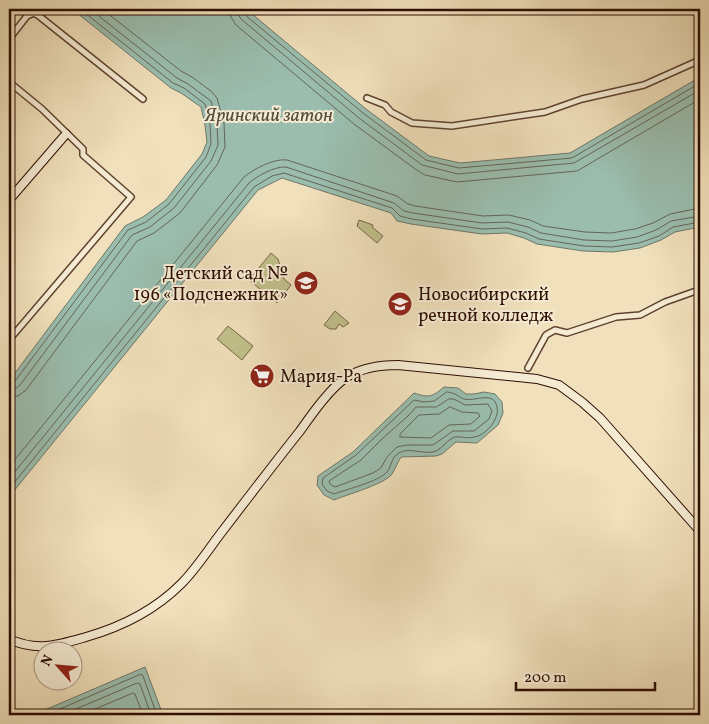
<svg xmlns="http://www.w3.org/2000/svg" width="709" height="724" font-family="Vollkorn,serif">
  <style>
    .green { fill: #c1c08b; stroke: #776646 }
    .water { fill: #9abdae; stroke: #6e7769 }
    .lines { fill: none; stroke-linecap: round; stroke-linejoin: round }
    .shore { stroke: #646558; stroke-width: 1 }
    .street-casing { stroke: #5e4230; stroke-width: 8 }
    .secondary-casing { stroke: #2d0d02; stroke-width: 10 }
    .street { stroke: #f5ebd3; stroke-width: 5 }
    .secondary { stroke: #f5ebd3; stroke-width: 8 }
    .labels { text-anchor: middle; stroke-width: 4; stroke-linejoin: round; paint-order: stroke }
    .poi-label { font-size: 18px; fill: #2d0d02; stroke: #f5ebd3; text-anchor: start }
    .water-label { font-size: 19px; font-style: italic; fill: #534b3e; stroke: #f5ebd3 }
  </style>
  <rect width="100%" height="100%" fill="#f0e0bb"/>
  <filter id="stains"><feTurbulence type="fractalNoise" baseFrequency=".004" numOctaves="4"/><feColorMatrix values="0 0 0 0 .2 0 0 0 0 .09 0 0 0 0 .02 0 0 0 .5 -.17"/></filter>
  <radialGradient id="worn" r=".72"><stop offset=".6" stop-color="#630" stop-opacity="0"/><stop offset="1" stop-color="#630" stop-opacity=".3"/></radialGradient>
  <!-- green -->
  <path class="green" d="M359 220 373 225 372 227 383 236 377 243 357 226Z
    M271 253 278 259 284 279 291 285 277 303 249 280Z
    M335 311 349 323 343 327 339 324 336 329H330L324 325Z
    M228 326 253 346 242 360 217 339Z"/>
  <!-- water -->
  <path class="water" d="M72 9H246L366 109 429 156 460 163 570 153 700 77V227L675 232 661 240 640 248 613 252 583 251 537 244 524 238 507 233 482 234 411 224 397 221 391 213 282 178 258 190 9 497V381L125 226 143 217 166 200 202 154 207 142 205 125 201 107 181 93 171 88Z
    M444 387 458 388 466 394H474L484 392 495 394 502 402 503 413 498 425 477 443 456 442 442 454 436 456 401 457C397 463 396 468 392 474 385 484 346 495 334 500L324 495 317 485 318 476 353 452 414 393C429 398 432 397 444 387Z
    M145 667 163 715H33Z"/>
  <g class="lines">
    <!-- shore -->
    <path class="shore" d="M230 9 231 17 236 25 354 124 418 171 425 175 457 182 577 171 700 99
      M237 9 238 14 241 19 359 118 422 165 458 174 574 163 700 90
      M243 9 245 15 363 113 426 160 459 168 572 158 700 83
      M9 384 15 381 128 230 146 222 169 204 206 157 211 144 210 124 205 104 184 88 173 83 80 9
      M9 390 15 389 20 385 132 235 150 227 174 208 211 161 218 145 217 124 211 101 188 84 177 78 90 9
      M447 392C456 393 457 396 464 399 475 402 494 390 497 407 500 419 485 436 474 437 468 439 460 436 455 437 446 440 442 450 433 452 422 454 408 447 399 453 391 457 392 466 387 472 378 482 347 489 334 494L327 491 322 484 323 478 356 455 414 400 424 402 434 401Z
      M9 397 18 396 26 390 137 241 154 233 180 213 217 165 225 147 224 123 217 98 211 91 192 77 181 71 102 9
      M449 399H454L465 405 488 404 492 411 489 419 474 431H453L433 445H407L397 447 387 457 381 468 373 473 335 487 330 484 329 481 332 479 361 460 383 438 408 416 416 407H436Z
      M450 407 462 412 478 413 480 416 471 424 449 425 431 438 400 437V434L419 415 439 414Z
      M9 467 244 177C254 169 274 158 287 160L397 196 408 204 415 206 483 216 509 215 530 220 543 226 585 232 611 233 635 229 653 223 670 214 700 208
      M9 479 249 183C257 176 275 166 286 167L394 203 404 211 413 213 482 223 508 222 528 227 541 233 584 240 612 241 637 237 656 230 671 221 700 216
      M9 489 254 187 272 176 284 173 392 208 400 216 412 219 482 229 507 228 526 233 539 239 584 246 612 247 639 243 659 236 673 227 700 222
      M46 715 141 674 143 676 157 715
      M62 715 137 683 140 684 151 715
      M81 715 133 693 135 694 143 715"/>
    <defs>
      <path id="street" d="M9 39 27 16 34 13 39 16 143 99
        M9 82 42 109 83 149V155L131 197 9 340
        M367 98 385 105 391 112 412 123 452 126 545 112 582 99 644 85 700 60
        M528 368 546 335 555 330 567 333 616 317 640 315 665 302 696 291 700 292"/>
      <path id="secondary" d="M9 200 66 134
        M9 639C37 652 58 645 86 637 121 627 155 610 181 584 196 569 208 550 221 533 247 499 273 465 300 431 312 414 330 388 347 377 363 367 380 365 398 365L537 379 559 385 582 402 600 418 700 531"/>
    </defs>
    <!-- street casing -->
    <use href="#street" class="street-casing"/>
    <!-- secondary casing -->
    <use href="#secondary" class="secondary-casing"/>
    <!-- street -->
    <use href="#street" class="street"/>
    <!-- secondary -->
    <use href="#secondary" class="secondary"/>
  </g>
  <!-- icons -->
  <defs>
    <symbol id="school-disc" viewBox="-11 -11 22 22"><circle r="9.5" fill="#8f2418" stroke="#f5ebd3"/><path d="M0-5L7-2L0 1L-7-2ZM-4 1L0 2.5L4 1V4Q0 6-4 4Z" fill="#fff"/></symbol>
    <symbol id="university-disc" viewBox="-11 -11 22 22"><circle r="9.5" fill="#8f2418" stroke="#f5ebd3"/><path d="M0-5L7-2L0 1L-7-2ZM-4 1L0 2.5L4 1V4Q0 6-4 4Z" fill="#fff"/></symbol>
    <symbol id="supermarket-disc" viewBox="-11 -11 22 22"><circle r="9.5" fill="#8f2418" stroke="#f5ebd3"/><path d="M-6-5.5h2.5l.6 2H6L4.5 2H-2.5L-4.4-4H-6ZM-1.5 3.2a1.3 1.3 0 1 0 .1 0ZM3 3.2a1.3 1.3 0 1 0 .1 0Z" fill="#fff"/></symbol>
  </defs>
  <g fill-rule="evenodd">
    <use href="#school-disc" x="292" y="269" width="28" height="28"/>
    <use href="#university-disc" x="386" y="290" width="28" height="28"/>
    <use href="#supermarket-disc" x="248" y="362" width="28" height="28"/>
  </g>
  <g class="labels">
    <!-- poi labels -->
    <g class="poi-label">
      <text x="288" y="279" text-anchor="end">Детский сад №<tspan x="288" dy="21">196 «Подснежник»</tspan></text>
      <text x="418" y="300">Новосибирский<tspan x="418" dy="21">речной колледж</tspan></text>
      <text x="280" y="382">Мария-Ра</text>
    </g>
    <!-- water labels -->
    <g class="water-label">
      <text x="269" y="121">Яринский затон</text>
    </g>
  </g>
  <!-- margin -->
  <rect width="709" height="724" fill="none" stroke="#f0e0bb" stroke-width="30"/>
  <rect x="10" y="10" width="689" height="704" fill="none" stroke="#2d0d02" stroke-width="2.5"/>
  <rect x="15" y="15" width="679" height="694" fill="none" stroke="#2d0d02"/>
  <!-- north arrow -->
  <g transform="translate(58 666) rotate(297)"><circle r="24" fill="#f5ebd3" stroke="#a5927f"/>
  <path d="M0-4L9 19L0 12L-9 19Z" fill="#8f2418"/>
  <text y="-8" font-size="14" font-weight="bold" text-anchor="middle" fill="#2d0d02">N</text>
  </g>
  <!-- scale -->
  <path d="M516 682v8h139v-8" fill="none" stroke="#2d0d02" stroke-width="2.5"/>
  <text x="524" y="682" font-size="15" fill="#2d0d02" stroke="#f5ebd3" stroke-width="4" paint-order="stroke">200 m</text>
  <rect width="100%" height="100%" filter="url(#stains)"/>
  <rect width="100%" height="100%" fill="url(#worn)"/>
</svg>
